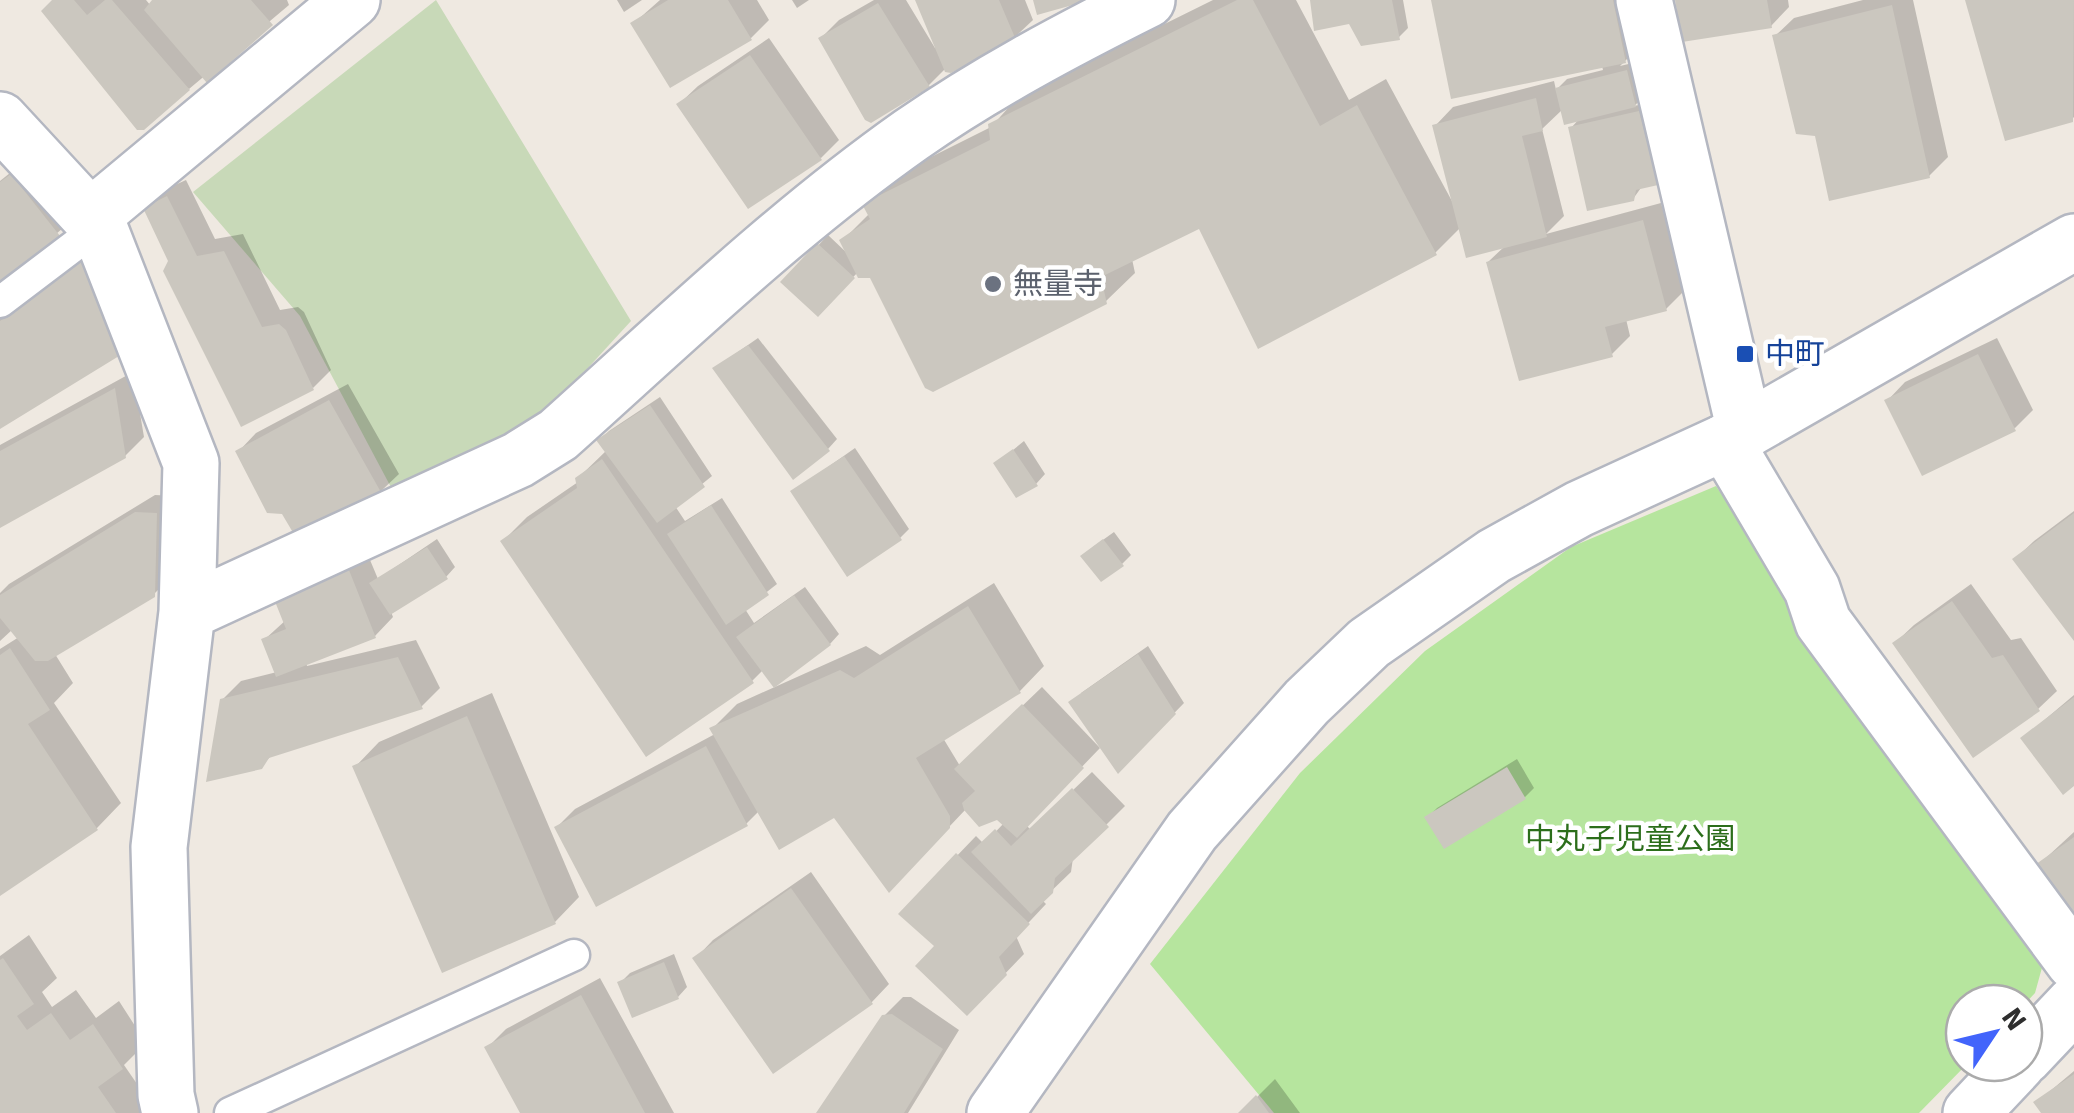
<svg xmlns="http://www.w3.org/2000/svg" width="2074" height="1113" font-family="Signika,'Noto Sans JP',sans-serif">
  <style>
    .green { fill: #b6e59e }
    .cemetery { fill: #c8d9b8 }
    .shadow { fill: #0003 }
    .building { fill: #cbc7bf }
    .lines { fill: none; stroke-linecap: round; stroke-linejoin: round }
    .service-casing { stroke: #b4b7c1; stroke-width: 35 }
    .minor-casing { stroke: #b4b7c1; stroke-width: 60 }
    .tertiary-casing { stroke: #b4b7c1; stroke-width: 60 }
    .service { stroke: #fff; stroke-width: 30 }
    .minor { stroke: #fff; stroke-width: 55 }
    .tertiary { stroke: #fff; stroke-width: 55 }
    .worship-dot { fill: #6b7280; stroke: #fff; stroke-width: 4 }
    .transit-dot { fill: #1a4fb4; stroke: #fff; stroke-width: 4 }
    .labels { text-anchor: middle; stroke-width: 9; stroke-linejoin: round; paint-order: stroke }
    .worship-label { font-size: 30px; fill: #5b616d; stroke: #fff; text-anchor: start }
    .transit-label { font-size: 30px; fill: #164399; stroke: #fff; text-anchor: start }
    .park-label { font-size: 30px; fill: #2c6e1b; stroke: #fff }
  </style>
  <rect width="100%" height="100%" fill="#efe9e1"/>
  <!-- green -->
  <path class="green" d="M1716 486 2043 964 2035 993 2024 1005 1964 1003V1063H1968L1919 1113H1274L1150 964 1300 773 1425 651 1571 547Z"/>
  <!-- cemetery -->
  <path class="cemetery" d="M436 0 631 321 542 418 393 491 300 316 193 192Z"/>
  <!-- shadow -->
  <path class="shadow" d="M55 0H146L151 6 155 0H287L289 5 189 89Z
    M617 0H642L624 12Z
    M660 0H757L769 20 751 38 634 23Z
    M792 0H809L797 8Z
    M874 0H906L935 48 937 46 918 0H1025L1033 20 1014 38 945 69 928 86 821 38 839 20Z
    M1213 0H1296L1349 100 1386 79 1453 203 1435 126 1453 107 1554 81 1556 90 1567 79 1603 70 1602 66 1434 0H1634L1643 43 1620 66 1637 62 1645 96 1634 106 1648 103 1666 173 1656 182 1643 185 1633 199 1571 128 1580 118 1563 109 1542 129 1564 216 1546 234 1661 203 1685 290 1666 309 1626 319 1630 336 1612 354 1488 262 1506 245 1461 227 1435 253 1201 226 1132 259 1135 273 1106 301 858 272 818 314 784 282 828 235 848 254 842 241 870 213 865 204 893 176 991 127 1019 96Z
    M1312 0H1403L1408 28 1398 38 1350 21Z
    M1677 0H1788L1789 7 1771 26Z
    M1863 0H1913L1948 157 1929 176 1775 36 1794 18Z
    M1968 0H2074V117L2071 120Z
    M769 38 839 140 821 158 679 104 698 86Z
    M30 157 77 216 0 282V181Z
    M186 180 215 239 243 234 280 310 298 307 304 312 331 370 313 388 171 261 146 209 164 190Z
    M102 244 137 336 118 354 0 427V318Z
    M758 338 837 439 828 449 715 368Z
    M1997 338 2033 410 2015 428 1887 401 1905 382Z
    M133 372 144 437 125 456 0 525V445Z
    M348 384 399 474 380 492 238 452 256 433Z
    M660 397 712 476 675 506 685 521 722 498 777 584 745 609 754 623 805 587 839 634 830 644 763 670 752 681 503 541 527 517 578 482 577 479 607 450 600 440 609 431Z
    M1024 441 1045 474 1036 484 997 463Z
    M855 448 909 529 900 538 794 491Z
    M155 495 175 496 172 576 153 595 55 654 73 683 54 703 121 803 97 828 0 893V649L19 637 13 629 0 641V593L9 584Z
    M2074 511V637L2015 559 2034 541Z
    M1114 532 1131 555 1122 564 1093 547Z
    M437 539 455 567 446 577 391 612 393 617 375 636 306 662 307 666 416 640 440 688 421 707 274 753 261 766 222 700 241 681 277 672 264 640 365 548 378 579Z
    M994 583 1044 666 1020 691 943 738 960 766 1042 687 1100 748 1026 825 1031 830 1092 772 1125 806 1073 858 1071 872 1042 900 1046 904 1016 936 1024 954 967 1013 937 946 902 913 976 836 984 844 1004 823 998 817 966 809 913 865 835 814 759 811 746 824 557 827 575 809 715 734 712 729 737 704 866 646 880 655Z
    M1971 584 2011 640 2021 638 2057 691 2038 709 1895 643 1914 625Z
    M1148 646 1184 703 1119 770 1081 693Z
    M492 693 579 897 555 922 355 767 379 742Z
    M2074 695V783L2023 738Z
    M1517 759 1534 788 1525 797 1445 846 1428 817 1437 808Z
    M2074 832V920L2035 868Z
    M811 872 889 984 871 1003 695 959 713 940Z
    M29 935 57 978 42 992 52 1007 76 990 96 1018 119 1001 146 1043 124 1065 157 1113H0V956Z
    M674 954 687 987 678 997 620 983 630 973Z
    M600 978 674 1113H523L487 1048 506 1029Z
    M903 997H911L959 1030 908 1113H819L884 1016Z
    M2074 1071V1113H2044L2037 1102Z
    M1275 1079 1300 1113H1241Z"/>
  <!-- building -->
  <path class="building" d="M52 0H74L87 15 105 0H112L190 90 144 130H137L41 11Z
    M152 0H251L273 25 207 83 144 10Z
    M668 0H728L752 40 670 88 630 23Z
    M915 0H999L1016 40 951 73 945 72Z
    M1033 0H1087V1L1037 15Z
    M1237 0H1253L1320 126 1357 105 1437 255 1258 349 1199 229 1101 277 1107 304 933 392 925 388 870 278H858L839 240 870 219 862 204 990 140 988 124Z
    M1310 0H1392L1400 40 1361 46 1349 24 1314 31Z
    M1431 0H1613L1626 63 1451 99Z
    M1675 0H1767L1772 28 1682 42Z
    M1965 0H2074L2073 122 2005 141Z
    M878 3 930 87 871 123 865 120 818 38Z
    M1892 5 1930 178 1829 201 1815 136 1796 134 1772 35Z
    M750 55 822 160 748 209 676 104Z
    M1627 70 1636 107 1564 125 1555 88Z
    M1536 98 1543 131 1522 136 1547 237 1466 258 1432 125Z
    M1639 111 1658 185 1636 190 1634 201 1587 211 1568 127Z
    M11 174 60 236 0 285V182Z
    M167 196 197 256 224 251 262 327 279 324 286 330 314 390 241 427 163 271 168 261 143 208Z
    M1643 220 1667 311 1605 327 1613 357 1519 381 1486 262Z
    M817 243 855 278 818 317 780 282Z
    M83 260 119 356 0 429V321Z
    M748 345 830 451 793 480 712 368Z
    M1978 354 2016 431 1922 476 1884 400Z
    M115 388 126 458 0 528V451Z
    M329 400 382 494 298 541 282 514 267 513 235 451Z
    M650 405 705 487 657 523 596 440Z
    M1013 449 1038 486 1016 498 993 463Z
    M844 456 902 540 847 577 790 491Z
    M602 459 754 683 646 757 500 541 577 488 575 478Z
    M711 505 769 595 726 625 667 534Z
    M135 512 157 513 155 597 48 661H35L0 618V595Z
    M2074 513V641L2012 559Z
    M1103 539 1124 566 1101 582 1080 556Z
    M427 547 448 579 390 615 369 583Z
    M347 565 376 638 276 677 261 639 286 629 272 594Z
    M794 595 831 645 774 688 736 637Z
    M1952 601 1992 658 2003 655 2040 711 1973 758 1892 643Z
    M968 606 1021 693 916 758 950 816V828L889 893 834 818 779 850 709 728 840 670 854 678Z
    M10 648 50 710 28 724 98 830 0 896V655Z
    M1138 654 1176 714 1118 774 1068 702Z
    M398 657 423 709 269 758 262 769 206 782 220 699Z
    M2074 697V786L2063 795 2020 738Z
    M1022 704 1084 768 1017 838 997 820 979 827 964 810 962 803 975 791 954 769Z
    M467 716 556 924 442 973 352 766Z
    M706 746 748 826 596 907 554 827Z
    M1507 767 1526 799 1444 849 1424 817Z
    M1072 788 1109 827 1055 878 1053 893 1031 914 971 852 995 829 1011 846Z
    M2074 837V924L2032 867Z
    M956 853 1030 924 999 957 1007 975 967 1016 915 966 934 946 898 914Z
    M791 888 873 1004 773 1074 692 958Z
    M3 958 34 1004 17 1016 27 1030 51 1013 70 1040 93 1024 123 1069 98 1087 116 1113H0V960Z
    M664 962 679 999 632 1018 617 982Z
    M581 995 645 1113H520L484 1047Z
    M892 1014 943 1049 904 1113H816L882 1015Z
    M2074 1074V1113H2041L2033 1102Z
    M1256 1095 1269 1113H1238Z"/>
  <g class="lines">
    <defs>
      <path id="service" d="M0 302 99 227
        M230 1113 574 955"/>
      <path id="minor" d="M1644 0 1745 431
        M0 120 99 227 191 463 187 612 159 847 166 1095 170 1113
        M91 217 352 0
        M1725 442 1812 589 1823 622 2074 962
        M187 612 518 460 558 435C673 332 785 224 911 135 986 83 1065 41 1147 0
        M2024 1057 2074 1004
        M1971 1113 2018 1063"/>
      <path id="tertiary" d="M995 1113 1192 831 1307 702 1369 643 1494 556 1579 509 1725 442 2074 242"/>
    </defs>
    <!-- service casing -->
    <use href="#service" class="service-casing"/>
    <!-- minor casing -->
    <use href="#minor" class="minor-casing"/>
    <!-- tertiary casing -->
    <use href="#tertiary" class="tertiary-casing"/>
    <!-- service -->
    <use href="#service" class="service"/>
    <!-- minor -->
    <use href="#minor" class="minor"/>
    <!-- tertiary -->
    <use href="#tertiary" class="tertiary"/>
  </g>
  <!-- markers -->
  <circle class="worship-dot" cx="993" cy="284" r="10"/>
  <rect class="transit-dot" x="1735" y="344" width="20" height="20" rx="5"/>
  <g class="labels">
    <!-- worship labels -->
    <g class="worship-label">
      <text x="1013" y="294">無量寺</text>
    </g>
    <!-- transit labels -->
    <g class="transit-label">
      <text x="1765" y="364">中町</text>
    </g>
    <!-- park labels -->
    <g class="park-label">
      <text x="1630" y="849">中丸子児童公園</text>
    </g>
  </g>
  <!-- north arrow -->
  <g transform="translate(1994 1033) rotate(55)"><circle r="48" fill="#ffffff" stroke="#ababab" stroke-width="2.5"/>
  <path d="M0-8L18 38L0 25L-18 38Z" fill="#4264fb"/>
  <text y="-15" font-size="28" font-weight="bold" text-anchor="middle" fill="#2e2e2e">N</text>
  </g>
</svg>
